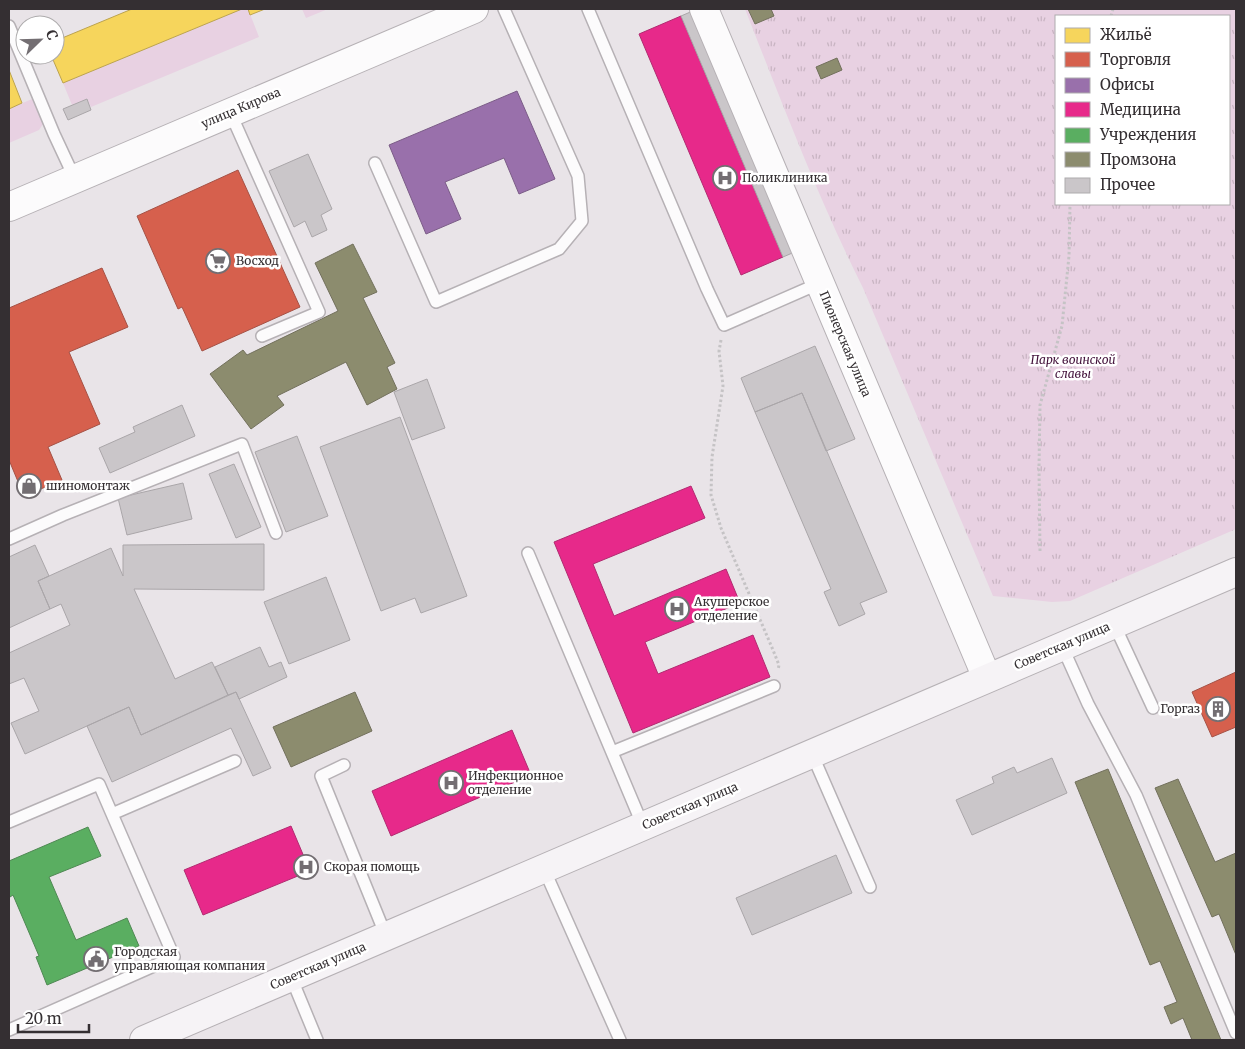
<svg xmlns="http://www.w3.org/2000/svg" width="1245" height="1049" font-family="Merriweather,serif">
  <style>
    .green { fill: #e8d1e2 }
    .park { fill: url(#park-tufts); fill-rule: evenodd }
    .homes { fill: #f6d55c; stroke: #bca34f }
    .shops { fill: #d6604d; stroke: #a55145 }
    .offices { fill: #9970ab; stroke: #7b5c87 }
    .health { fill: #e7298a; stroke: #b12b70 }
    .public { fill: #5aae61; stroke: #4f8853 }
    .industry { fill: #8c8c6e; stroke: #72705c }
    .building { fill: #cac6c9; stroke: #aaa6a9 }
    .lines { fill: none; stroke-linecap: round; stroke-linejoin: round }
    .service-casing { stroke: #b6b1b5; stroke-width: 14 }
    .tertiary-casing { stroke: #b6b1b5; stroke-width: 30 }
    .secondary-casing { stroke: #b6b1b5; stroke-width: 30 }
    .path { stroke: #c5c3c5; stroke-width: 3; stroke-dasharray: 2.5 2.5; stroke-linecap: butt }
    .service { stroke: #fcfbfc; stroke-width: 11 }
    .tertiary { stroke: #fcfbfc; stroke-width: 28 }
    .secondary { stroke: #f6f3f6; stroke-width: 28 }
    .labels { text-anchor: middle; stroke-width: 5; stroke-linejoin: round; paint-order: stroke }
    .street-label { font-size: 12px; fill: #342f32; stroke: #fff }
    .poi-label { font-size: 12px; fill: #342f32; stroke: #fff; text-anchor: start }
    .park-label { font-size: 12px; font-style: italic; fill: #43123b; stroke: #fff }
  </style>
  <defs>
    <pattern id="park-tufts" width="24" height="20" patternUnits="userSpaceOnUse" patternTransform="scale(1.25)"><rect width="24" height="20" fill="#e8d1e2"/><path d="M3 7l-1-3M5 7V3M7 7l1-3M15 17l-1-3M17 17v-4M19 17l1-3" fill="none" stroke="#c8b4c2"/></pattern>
  </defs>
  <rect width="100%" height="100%" fill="#e9e4e8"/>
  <!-- green -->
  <path class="green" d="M242 9H248L259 37 91 107 87 99 72 105 63 83Z
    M302 9H328L306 18Z
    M32 99 43 124 39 130 9 143V109Z"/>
  <!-- park -->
  <path class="park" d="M745 9H1236V529L1070 601 1052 602 993 596 863 288C818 198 782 103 745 9ZM1056 16H1229V204H1056Z"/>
  <!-- homes -->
  <path class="homes" d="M132 9H242L63 83 51 55H55V41Z
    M248 9H265L250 15Z
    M9 70 22 103 9 109Z"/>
  <!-- shops -->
  <path class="shops" d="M238 170 300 307 202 351 182 307 178 309 137 216Z
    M102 268 128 327 69 352 100 424 48 447 62 480 24 496 9 460V308Z
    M1236 672V727L1212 737 1192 692Z"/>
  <!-- offices -->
  <path class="offices" d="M517 91 555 179 519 194 504 158 445 182 461 219 426 234 389 145Z"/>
  <!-- health -->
  <path class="health" d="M681 16 783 257 741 275 639 34Z
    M691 486 705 518 593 564 614 616 726 569 740 603 645 642 658 674 753 635 770 677 633 733 554 542Z
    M512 730 531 775 391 836 372 791Z
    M291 826 310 871 203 915 184 870Z"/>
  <!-- public -->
  <path class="public" d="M88 827 101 856 49 877 76 940 127 918 139 946 47 985 36 957 39 956 13 895 10 897 9 895V861Z"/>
  <!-- industry -->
  <path class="industry" d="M748 9H771L774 16 755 24Z
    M837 58 842 70 821 79 816 67Z
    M353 244 377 292 363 298 395 363 387 367 397 389 367 405 346 362 277 396 284 405 251 429 210 374 243 350 247 355 338 311 315 263Z
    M355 692 372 731 291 767 273 727Z
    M1108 769 1221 1040H1192L1183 1018 1171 1024 1164 1007 1177 1002 1160 961 1150 965 1075 782Z
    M1178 779 1215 862 1236 853V955L1219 914 1212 917 1155 788Z"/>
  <!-- building -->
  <path class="building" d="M695 10 797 251 783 257 681 16Z
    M87 99 91 110 68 120 63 109Z
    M308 154 332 209 321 215 327 230 312 237 305 221 294 227 269 171Z
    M815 346 855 439 826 451 802 393 755 412 741 378Z
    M427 379 445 428 412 440 394 392Z
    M802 393 887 592 860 603 865 614 839 626 824 592 831 589 755 412Z
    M182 405 195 436 110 473 99 448 135 432 133 427Z
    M400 417 467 596 421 613 415 598 381 611 320 447Z
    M297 436 328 516 286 532 255 452Z
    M234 464 261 527 236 538 209 474Z
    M183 483 192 519 127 535 118 498Z
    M264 544V590L134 589 175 679 212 662 228 695 141 735 129 707 25 754 11 723 39 711 24 678 9 684V653L70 625 61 604 50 609 38 581 111 548 123 576V545Z
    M35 545 49 576 38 581 50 609 9 628V557Z
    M326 577 350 640 289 664 264 602Z
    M260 647 269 667 281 662 287 677 239 699 236 692 228 695 215 667Z
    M236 692 271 768 253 776 231 728 112 782 87 726 129 707 141 735Z
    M1052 758 1067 793 972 835 956 800 994 783 992 777 1014 767 1017 773Z
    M836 855 852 893 752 935 736 898Z"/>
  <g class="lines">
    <defs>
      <path id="service" d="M588 9 707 289 724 325 820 283
        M9 26 54 134 75 179
        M230 112 319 312 262 336
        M375 163 436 302 559 249 582 221 578 176 504 9
        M9 539 63 515 242 444 276 533
        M528 553 643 826
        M1114 624 1153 708
        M1062 646 1088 704 1136 795 1236 1033
        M612 752 774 686
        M812 754 870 887
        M344 765 321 776 386 936
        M9 822 99 784 112 814 235 761
        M544 869 620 1040
        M291 977 317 1040
        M9 1030 174 957 112 814"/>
      <path id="tertiary" d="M704 9 987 678
        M9 207 474 9"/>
      <path id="secondary" d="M144 1040 1236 572"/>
    </defs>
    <!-- service casing -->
    <use href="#service" class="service-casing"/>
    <!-- tertiary casing -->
    <use href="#tertiary" class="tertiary-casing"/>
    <!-- secondary casing -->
    <use href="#secondary" class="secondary-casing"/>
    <!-- path -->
    <path class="path" d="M1111 16 1113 9
      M721 340 719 351 723 386 712 457 711 495 721 528 773 650 779 665 778 670
      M1040 551 1039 468 1040 405 1062 326 1069 256 1070 204"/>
    <!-- service -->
    <use href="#service" class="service"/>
    <!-- tertiary -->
    <use href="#tertiary" class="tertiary"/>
    <!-- secondary -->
    <use href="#secondary" class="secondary"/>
  </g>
  <!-- icons -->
  <defs>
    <symbol id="hospital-ring" viewBox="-11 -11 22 22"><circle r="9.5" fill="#fff" stroke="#736e72" stroke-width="1.5"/><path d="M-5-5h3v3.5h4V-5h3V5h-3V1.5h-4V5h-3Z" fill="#736e72"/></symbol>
    <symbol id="supermarket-ring" viewBox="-11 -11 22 22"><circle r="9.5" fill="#fff" stroke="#736e72" stroke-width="1.5"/><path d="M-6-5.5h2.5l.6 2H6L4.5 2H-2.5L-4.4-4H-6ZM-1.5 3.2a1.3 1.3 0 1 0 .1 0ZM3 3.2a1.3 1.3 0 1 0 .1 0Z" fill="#736e72"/></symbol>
    <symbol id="shop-ring" viewBox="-11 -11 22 22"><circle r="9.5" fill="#fff" stroke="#736e72" stroke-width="1.5"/><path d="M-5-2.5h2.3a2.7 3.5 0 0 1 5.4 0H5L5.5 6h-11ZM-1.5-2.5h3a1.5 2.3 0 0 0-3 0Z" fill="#736e72"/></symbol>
    <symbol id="building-ring" viewBox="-11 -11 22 22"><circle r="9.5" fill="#fff" stroke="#736e72" stroke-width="1.5"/><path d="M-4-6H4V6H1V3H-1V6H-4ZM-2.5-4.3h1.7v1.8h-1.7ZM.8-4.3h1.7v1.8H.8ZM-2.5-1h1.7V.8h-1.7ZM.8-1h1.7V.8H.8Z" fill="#736e72"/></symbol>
    <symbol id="civic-ring" viewBox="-11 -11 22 22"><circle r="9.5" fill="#fff" stroke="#736e72" stroke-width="1.5"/><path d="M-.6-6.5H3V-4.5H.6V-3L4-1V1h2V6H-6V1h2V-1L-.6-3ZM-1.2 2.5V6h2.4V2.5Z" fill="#736e72"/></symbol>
  </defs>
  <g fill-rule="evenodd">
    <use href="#hospital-ring" x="711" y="164" width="28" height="28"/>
    <use href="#supermarket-ring" x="204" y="247" width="28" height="28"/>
    <use href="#shop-ring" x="15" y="472" width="28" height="28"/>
    <use href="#hospital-ring" x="663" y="595" width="28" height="28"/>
    <use href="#building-ring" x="1204" y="695" width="28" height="28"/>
    <use href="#hospital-ring" x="437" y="769" width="28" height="28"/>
    <use href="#hospital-ring" x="292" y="853" width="28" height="28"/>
    <use href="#civic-ring" x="82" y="945" width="28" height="28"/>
  </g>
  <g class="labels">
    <!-- street labels -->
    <g class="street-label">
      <text transform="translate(241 108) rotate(-23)" y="4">улица Кирова</text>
      <text transform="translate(845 344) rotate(67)" y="4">Пионерская улица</text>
      <text transform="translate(1062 646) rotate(-23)" y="4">Советская улица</text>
      <text transform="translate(690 806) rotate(-23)" y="4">Советская улица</text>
      <text transform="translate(318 966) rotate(-23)" y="4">Советская улица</text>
    </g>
    <!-- poi labels -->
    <g class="poi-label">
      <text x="742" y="182">Поликлиника</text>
      <text x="236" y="265">Восход</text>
      <text x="46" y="490">шиномонтаж</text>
      <text x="694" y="606">Акушерское<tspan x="694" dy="14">отделение</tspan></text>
      <text x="1200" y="713" text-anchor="end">Горгаз</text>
      <text x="468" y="780">Инфекционное<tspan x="468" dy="14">отделение</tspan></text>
      <text x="324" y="871">Скорая помощь</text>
      <text x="114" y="956">Городская<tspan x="114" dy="14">управляющая компания</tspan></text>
    </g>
    <!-- park labels -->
    <g class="park-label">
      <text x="1073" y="364">Парк воинской<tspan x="1073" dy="14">славы</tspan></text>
    </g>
  </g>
  <!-- border -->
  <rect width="1245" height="1049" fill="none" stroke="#342f32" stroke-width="20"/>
  <!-- legend -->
  <rect x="1055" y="15" width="175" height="190" fill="#ffffff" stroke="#aeacad"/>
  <rect x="1065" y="28" width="25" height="15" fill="#f6d55c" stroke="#aeacad"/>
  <text x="1100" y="40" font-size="15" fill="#342f32">Жильё</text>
  <rect x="1065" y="52" width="25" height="15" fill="#d6604d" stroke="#aeacad"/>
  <text x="1100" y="65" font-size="15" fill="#342f32">Торговля</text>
  <rect x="1065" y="78" width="25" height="15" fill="#9970ab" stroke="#aeacad"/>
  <text x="1100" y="90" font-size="15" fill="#342f32">Офисы</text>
  <rect x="1065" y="102" width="25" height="15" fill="#e7298a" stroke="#aeacad"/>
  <text x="1100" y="115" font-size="15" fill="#342f32">Медицина</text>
  <rect x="1065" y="128" width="25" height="15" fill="#5aae61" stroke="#aeacad"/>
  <text x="1100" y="140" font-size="15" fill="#342f32">Учреждения</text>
  <rect x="1065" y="152" width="25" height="15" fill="#8c8c6e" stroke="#aeacad"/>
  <text x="1100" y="165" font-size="15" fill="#342f32">Промзона</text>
  <rect x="1065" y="178" width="25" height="15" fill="#cac6c9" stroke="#aeacad"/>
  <text x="1100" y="190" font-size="15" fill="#342f32">Прочее</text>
  <!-- north arrow -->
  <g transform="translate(40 40) rotate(67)"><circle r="24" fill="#ffffff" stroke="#aeacad"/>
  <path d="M0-4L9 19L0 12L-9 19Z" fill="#736e72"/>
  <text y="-8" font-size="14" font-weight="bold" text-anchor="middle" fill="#342f32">С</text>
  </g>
  <!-- scale -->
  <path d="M18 1024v8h71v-8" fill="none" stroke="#342f32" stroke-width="2.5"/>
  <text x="25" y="1024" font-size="15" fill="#342f32" stroke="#ffffff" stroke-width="4" paint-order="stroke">20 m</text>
</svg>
